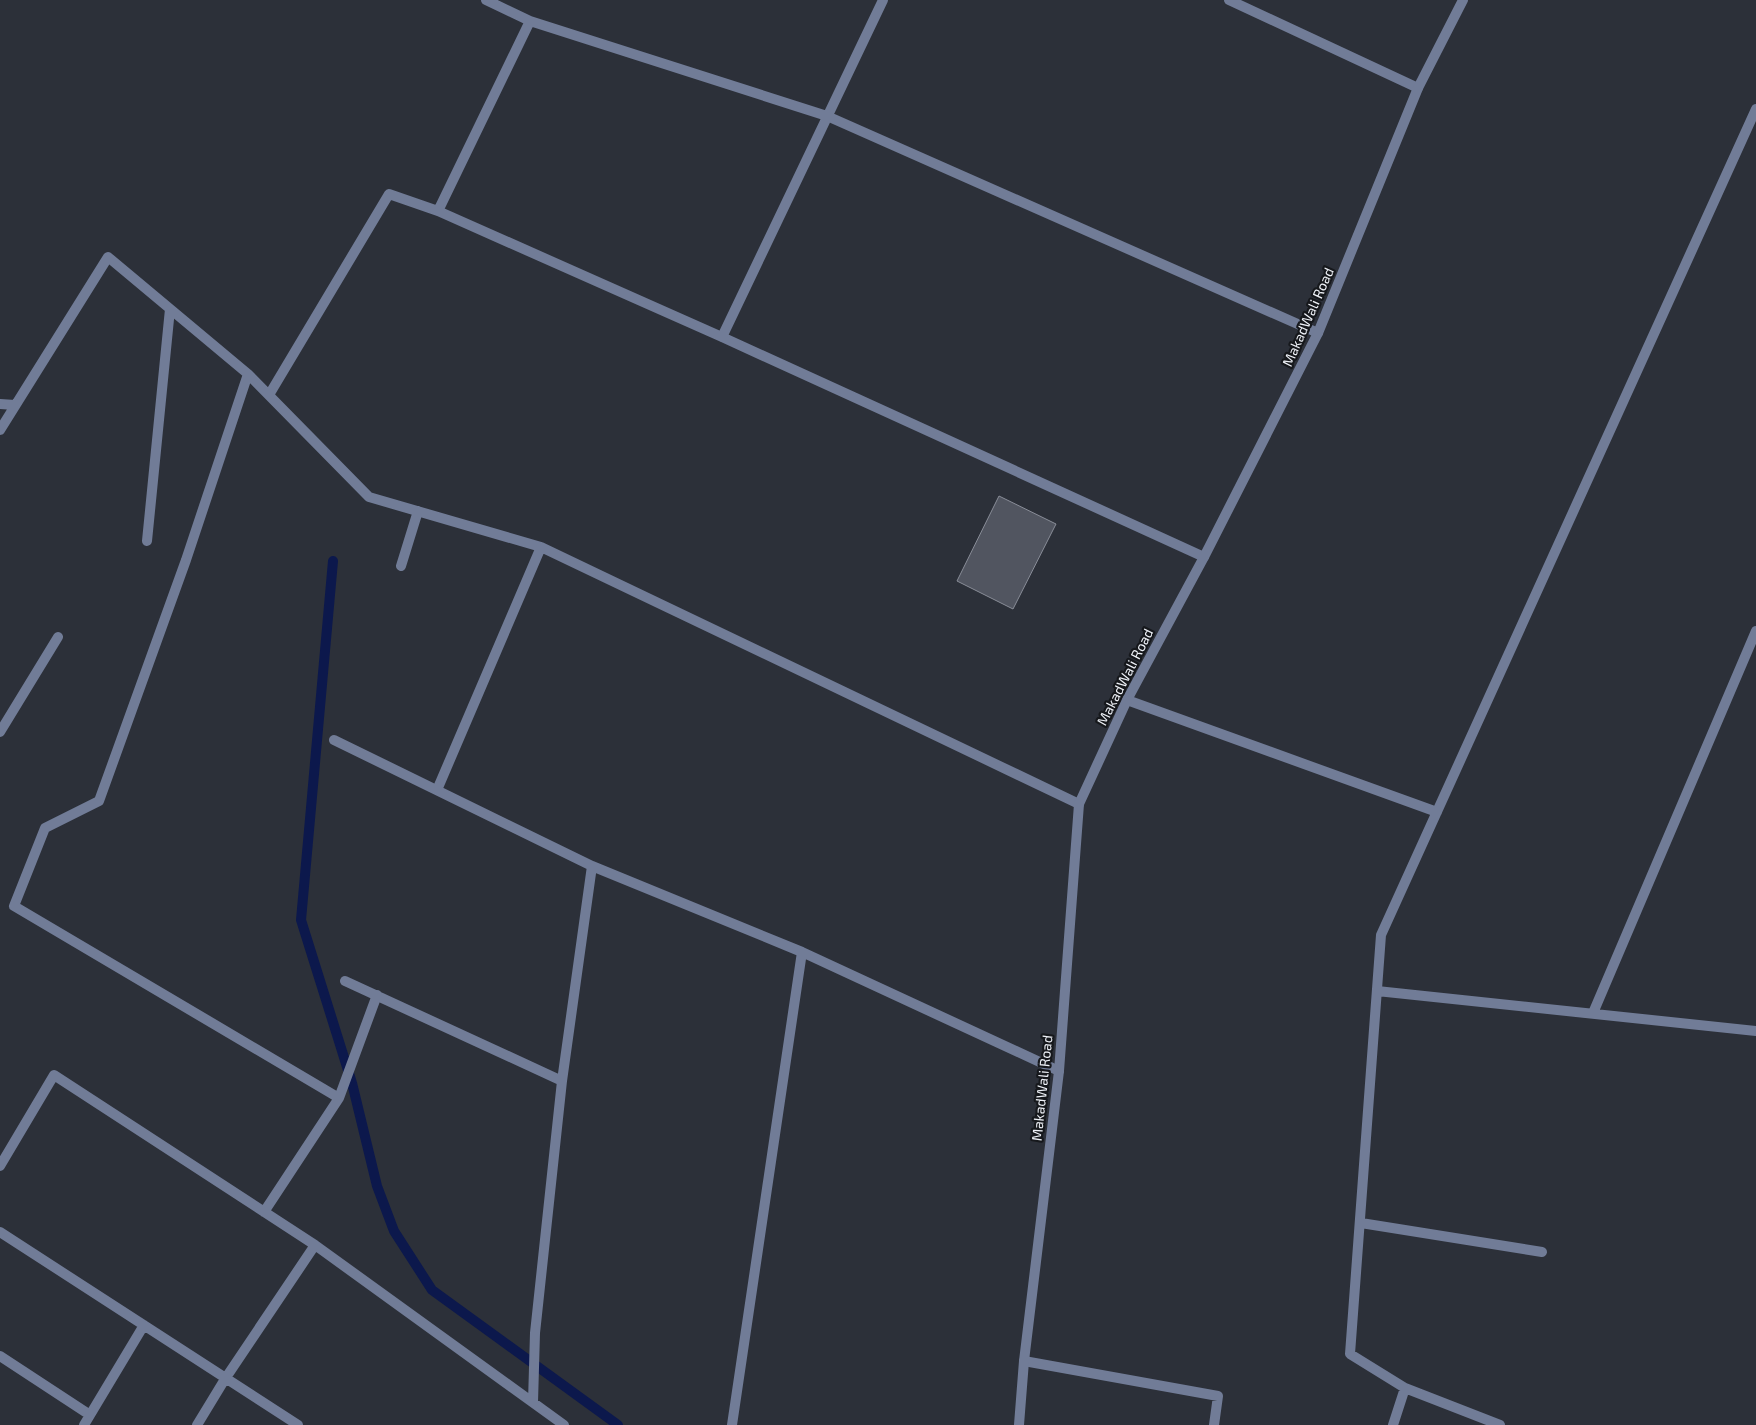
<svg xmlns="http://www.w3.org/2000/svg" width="1756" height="1425" font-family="'Exo 2',sans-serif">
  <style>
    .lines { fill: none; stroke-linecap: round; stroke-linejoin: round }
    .stream { stroke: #0c184c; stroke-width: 10 }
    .building { fill: #515560; stroke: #898d98 }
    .minor { stroke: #717c97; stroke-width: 10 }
    .tertiary { stroke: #717c97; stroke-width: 10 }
    .labels { text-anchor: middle; stroke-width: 4.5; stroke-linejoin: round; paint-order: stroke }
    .street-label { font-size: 14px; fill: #eff2f8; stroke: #16181c }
  </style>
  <rect width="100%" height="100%" fill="#2c3039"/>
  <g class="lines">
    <!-- stream -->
    <path class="stream" d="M333 561 301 920 352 1083 377 1186 394 1231 432 1290 618 1425"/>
  </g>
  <!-- building -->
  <path class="building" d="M999 496 1056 524 1013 609 957 581Z"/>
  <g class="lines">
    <!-- minor -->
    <path class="minor" d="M486 0 530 21 827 116 1318 333
      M1229 0 1418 88
      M438 211 530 21
      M722 337 883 0
      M248 374 186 560 99 801 45 828 14 906 339 1098 264 1212
      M269 395 389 194 438 211 722 337 1204 557
      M0 404 15 405
      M0 430 108 257 248 374 369 497 541 547 1079 804
      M147 541 170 309
      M401 566 418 511
      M1127 700 1437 812
      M0 732 58 637
      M334 740 592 866 802 952 1059 1071
      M437 790 541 547
      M345 981 562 1081
      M1377 991 1756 1031
      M1593 1013 1756 631
      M339 1098 377 995
      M0 1166 54 1075 315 1245 564 1425
      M1361 1223 1542 1252
      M0 1232 298 1425
      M0 1356 90 1415
      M1024 1361 1218 1396 1214 1425
      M533 1402 535 1333 562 1081 592 866
      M84 1425 144 1325
      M197 1425 225 1379 315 1245
      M732 1425 802 952
      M1393 1425 1405 1388
      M1500 1425 1405 1388 1350 1354 1381 935 1756 109"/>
    <!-- tertiary -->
    <path class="tertiary" d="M1019 1425 1024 1361 1059 1071 1079 804 1127 700 1204 557 1318 333 1418 88 1463 0"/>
  </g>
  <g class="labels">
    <!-- street labels -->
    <g class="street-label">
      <text transform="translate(1308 317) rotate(-66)" y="5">MakadWali Road</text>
      <text transform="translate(1125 677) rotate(-63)" y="5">MakadWali Road</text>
      <text transform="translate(1042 1088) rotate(-84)" y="5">MakadWali Road</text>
    </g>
  </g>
</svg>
